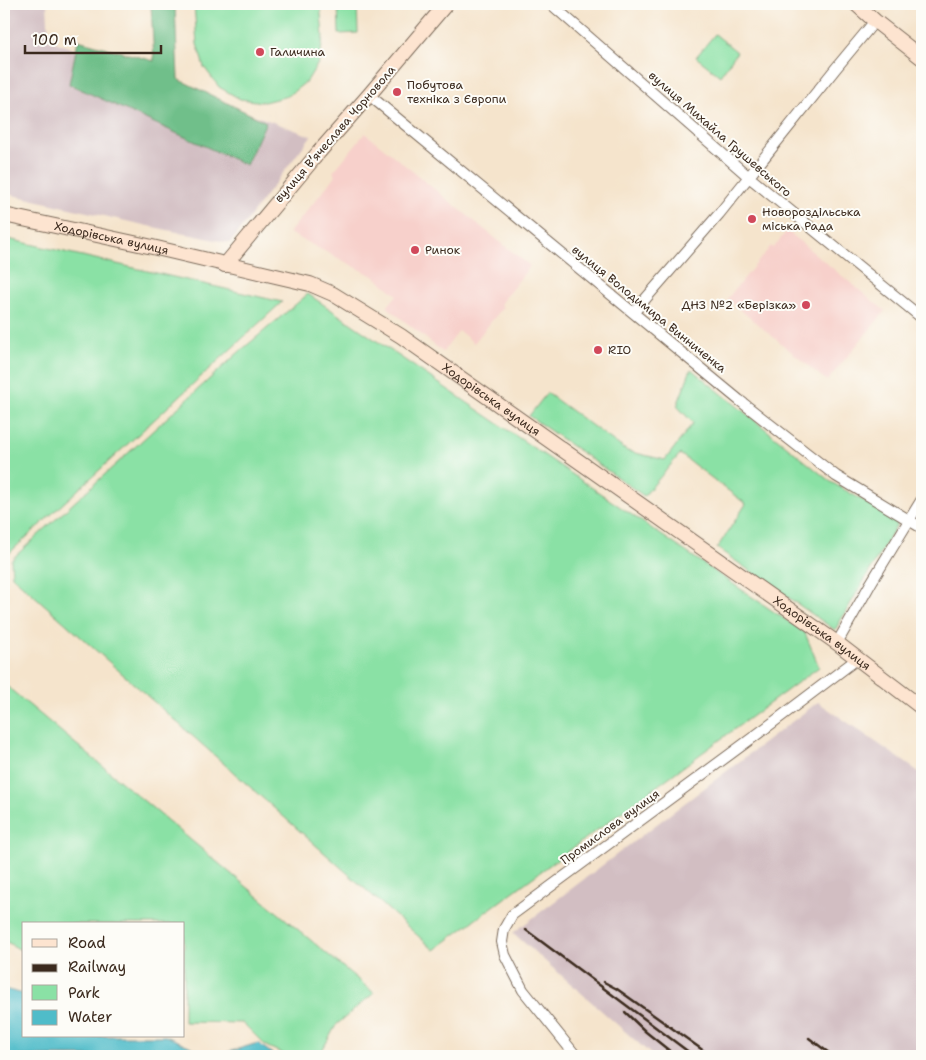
<svg xmlns="http://www.w3.org/2000/svg" width="926" height="1060" font-family="'Shantell Sans',sans-serif">
  <style>
    .built { fill: #f7d0cb }
    .industrial { fill: #d2bec2 }
    .green { fill: #8ae1a5; stroke: #628662 }
    .forest { fill: #6fbf8a; stroke: #557454 }
    .water { fill: #4fbcc9; stroke: #457374 }
    .lines { fill: none; stroke-linecap: round; stroke-linejoin: round }
    .street-casing { stroke: #7c6b5b; stroke-width: 12 }
    .secondary-casing { stroke: #7c6b5b; stroke-width: 16 }
    .street { stroke: #fff; stroke-width: 10 }
    .secondary { stroke: #fde4d0; stroke-width: 14 }
    .rail { stroke: #3b2a1e; stroke-width: 2.5 }
    .poi-dot { fill: #d1495b; stroke: #fdfcf7; stroke-width: 2 }
    .labels { text-anchor: middle; stroke-width: 4; stroke-linejoin: round; paint-order: stroke }
    .poi-label { font-size: 12px; fill: #3b2a1e; stroke: #fdfcf7; text-anchor: start }
    .street-label { font-size: 12px; fill: #3b2a1e; stroke: #fdfcf7 }
  </style>
  <rect width="100%" height="100%" fill="#fdfcf7"/>
  <filter id="ink" filterUnits="userSpaceOnUse"><feTurbulence type="fractalNoise" baseFrequency=".02" numOctaves="2"/><feDisplacementMap in="SourceGraphic" scale="10" xChannelSelector="R" yChannelSelector="G"/><feConvolveMatrix kernelMatrix="1 2 1 2 8 2 1 2 1" color-interpolation-filters="sRGB"/></filter>
  <filter id="wash" filterUnits="userSpaceOnUse"><feTurbulence type="fractalNoise" baseFrequency=".0096" numOctaves="4" result="noise"/><feDisplacementMap in="SourceGraphic" scale="20" xChannelSelector="R" yChannelSelector="G"/><feGaussianBlur stdDeviation="1.12" result="paint"/><feColorMatrix in="noise" values="0 0 0 0 0 0 0 0 0 0 0 0 0 0 0 0 0 1.4 0 .05"/><feComposite in="paint" operator="in"/></filter>
  <g filter="url(#wash)">
    <rect width="100%" height="100%" fill="#f5e4cc"/>
    <!-- built -->
    <path class="built" d="M365 133 530 266 500 304 503 307 474 343 459 331 443 352 387 307 397 295 375 277 289 233 336 175 333 172Z
      M787 231 885 311 827 381 727 299 771 246 773 248Z"/>
    <!-- industrial -->
    <path class="industrial" d="M4 4H47L49 40 311 136 230 243 148 226 4 193Z
      M818 702 922 774V1056H653L513 933Z"/>
    <!-- green -->
    <path class="green" d="M194 4H320L323 36 320 60 307 81 288 96 264 102 240 99 219 87 204 67 197 44Z
      M338 4H357L358 33 339 34Z
      M715 34 737 52 720 76 696 57Z
      M4 238 282 302 4 558Z
      M308 294 805 633 819 667 434 950 12 576 11 560 239 352Z
      M691 369 831 482 899 521 835 630 717 548 746 504 680 454 644 496 529 416 547 393 627 451 665 460 693 423 677 406Z
      M4 684 374 993 336 1025 319 1056H288L266 1046 243 1023 184 1022V924H24V952L7 942 4 946Z"/>
    <!-- forest -->
    <path class="forest" d="M151 4H175L178 79 266 122 246 165 69 84 78 40 154 61Z"/>
    <!-- water -->
    <path class="water" d="M4 989 24 994V1036H166L212 1056H4Z
      M258 1043 275 1056H215Z"/>
  </g>
  <g filter="url(#ink)">
    <g class="lines">
      <defs>
        <path id="street" d="M551 4 749 177 922 318
          M369 95 739 400 836 476 922 528
          M634 312 719 214 836 68 875 21
          M837 643 871 583 922 499
          M576 1056 523 990 505 955 502 942 504 929 512 915 767 727 857 659"/>
        <g id="secondary">
          <path d="M856 4 875 21 922 58"/>
          <path id="s1" d="M4 215 148 246 310 284 333 294 401 336 837 643 922 708"/>
          <path d="M225 265 319 152 369 95 446 4"/>
        </g>
      </defs>
      <!-- street casing -->
      <use href="#street" class="street-casing"/>
      <!-- secondary casing -->
      <use href="#secondary" class="secondary-casing"/>
      <!-- street -->
      <use href="#street" class="street"/>
      <!-- secondary -->
      <use href="#secondary" class="secondary"/>
      <!-- rail -->
      <path class="rail" d="M526 930 694 1056
        M604 982 617 989 711 1056
        M625 1012 646 1032 676 1056
        M809 1038 833 1056"/>
    </g>
  </g>
  <!-- markers -->
  <g class="poi-dot">
    <circle cx="260" cy="52" r="5"/>
    <circle cx="397" cy="92" r="5"/>
    <circle cx="752" cy="219" r="5"/>
    <circle cx="415" cy="250" r="5"/>
    <circle cx="806" cy="305" r="5"/>
    <circle cx="598" cy="350" r="5"/>
  </g>
  <g class="labels">
    <!-- poi labels -->
    <g class="poi-label">
      <text x="270" y="56">Галичина</text>
      <text x="407" y="89">Побутова<tspan x="407" dy="14">техніка з Європи</tspan></text>
      <text x="762" y="216">Новороздільська<tspan x="762" dy="14">міська Рада</tspan></text>
      <text x="425" y="254">Ринок</text>
      <text x="796" y="309" text-anchor="end">ДНЗ №2 «Берізка»</text>
      <text x="608" y="354">RIO</text>
    </g>
    <!-- street labels -->
    <g class="street-label">
      <text transform="translate(335 134) rotate(-49)" y="4">вулиця Вʼячеслава Чорновола</text>
      <text transform="translate(720 134) rotate(41)" y="4">вулиця Михайла Грушевського</text>
      <text dy="4" stroke="none"><textPath href="#s1" startOffset="110">Ходорівська вулиця</textPath></text>
      <text transform="translate(649 309) rotate(39)" y="4">вулиця Володимира Винниченка</text>
      <text dy="4" stroke="none"><textPath href="#s1" startOffset="529">Ходорівська вулиця</textPath></text>
      <text dy="4" stroke="none"><textPath href="#s1" startOffset="934">Ходорівська вулиця</textPath></text>
      <text transform="translate(610 827) rotate(-36)" y="4">Промислова вулиця</text>
    </g>
  </g>
  <!-- margin -->
  <rect width="926" height="1060" fill="none" stroke="#fdfcf7" stroke-width="20"/>
  <!-- legend -->
  <rect x="22" y="922" width="162" height="115" fill="#fdfcf7" stroke="#afa8a0"/>
  <rect x="32" y="939" width="25" height="8" fill="#fde4d0" stroke="#afa8a0"/>
  <text x="68" y="948" font-size="15" fill="#3b2a1e">Road</text>
  <rect x="32" y="964" width="25" height="8" fill="#3b2a1e" stroke="#afa8a0"/>
  <text x="68" y="972" font-size="15" fill="#3b2a1e">Railway</text>
  <rect x="32" y="985" width="25" height="15" fill="#8ae1a5" stroke="#afa8a0"/>
  <text x="68" y="998" font-size="15" fill="#3b2a1e">Park</text>
  <rect x="32" y="1010" width="25" height="15" fill="#4fbcc9" stroke="#afa8a0"/>
  <text x="68" y="1022" font-size="15" fill="#3b2a1e">Water</text>
  <!-- scale -->
  <path d="M25 45v8h136v-8" fill="none" stroke="#3b2a1e" stroke-width="2.5"/>
  <text x="32" y="45" font-size="15" fill="#3b2a1e" stroke="#fdfcf7" stroke-width="4" paint-order="stroke">100 m</text>
</svg>
